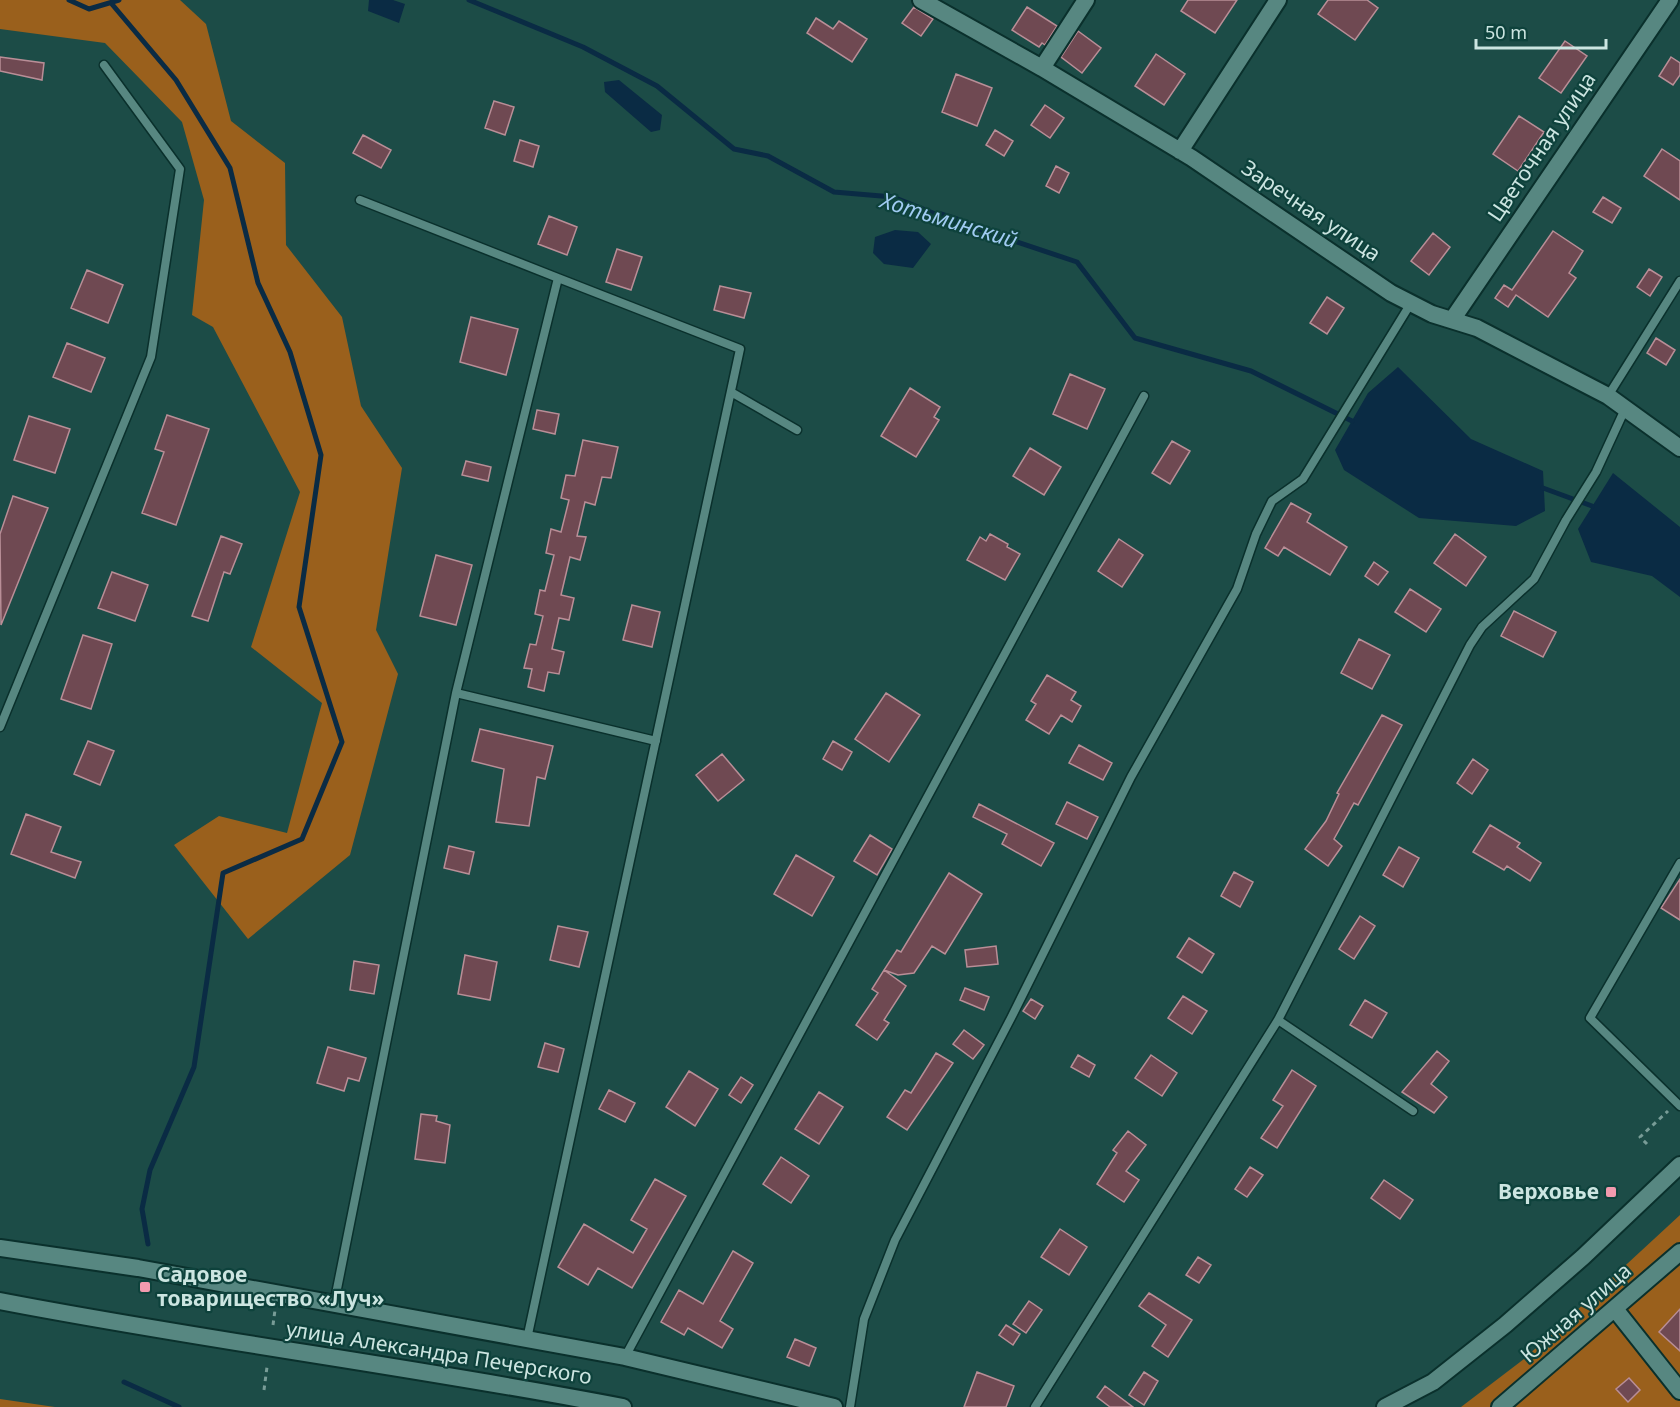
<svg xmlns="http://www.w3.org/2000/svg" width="1680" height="1407" font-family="'Noto Sans',sans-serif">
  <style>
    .green { fill: #9a601c }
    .water { fill: #0a2b44 }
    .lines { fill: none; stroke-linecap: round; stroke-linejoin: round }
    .stream { stroke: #0a2b44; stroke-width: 5 }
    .building { fill: #6f4952; stroke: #b98e97; stroke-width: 1.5 }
    .service-casing { stroke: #0a302c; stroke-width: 11 }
    .minor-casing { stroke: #0a302c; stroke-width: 20 }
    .secondary-casing { stroke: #0a302c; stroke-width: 20 }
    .path { stroke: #789c97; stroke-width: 3; stroke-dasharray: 4.5 4.5; stroke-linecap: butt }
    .service { stroke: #578781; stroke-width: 8 }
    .minor { stroke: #578781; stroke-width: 16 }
    .secondary { stroke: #578781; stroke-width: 16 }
    .poi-dot { fill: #f29aae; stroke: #0e423c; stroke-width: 2 }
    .labels { text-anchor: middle; stroke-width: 4.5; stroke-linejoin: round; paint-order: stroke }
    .street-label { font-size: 21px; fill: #cce5e1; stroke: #0e423c }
    .poi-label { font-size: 21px; font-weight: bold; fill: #cce5e1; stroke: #0e423c; text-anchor: end }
    .water-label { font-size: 22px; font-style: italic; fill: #a0cbf2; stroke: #0e423c }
  </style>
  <rect width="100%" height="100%" fill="#1c4c47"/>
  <!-- green -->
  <path class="green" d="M0 0H180L206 24 231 121 285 163 286 245 342 317 361 406 402 468 376 630 398 674 350 855 248 939 174 845 219 816 287 833 322 703 251 647 300 492 213 327 192 315 204 200 182 122 105 43 0 29Z
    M1680 1215V1407H1461L1524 1359Z
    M0 1399 55 1407H0Z"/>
  <!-- water -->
  <path class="water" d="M369 0H393L405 4 399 23 368 11Z
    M619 80 662 115 660 130 651 132 605 92 604 82Z
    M940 211 959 217 973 225 968 235 937 221Z
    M895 230 918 232 931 244 913 268 884 264 873 253 875 237Z
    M1398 367 1471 439 1543 471 1545 511 1516 526 1419 518 1344 470 1335 450 1368 393Z
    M1613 473 1680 527V597L1652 576 1591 562 1578 529Z"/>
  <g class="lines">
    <!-- stream -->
    <path class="stream" d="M69 0 89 9 119 0
      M469 0 583 47 657 86 734 149 768 156 834 192 893 197 943 217
      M111 3 176 80 230 168 258 283 290 352 321 455 299 607 342 742 302 839 223 873 194 1067 150 1170 142 1209 148 1244
      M966 225 1077 262 1135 338 1251 371 1352 421
      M1543 488 1592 506
      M124 1382 179 1407"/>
  </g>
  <!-- building -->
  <path class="building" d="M1188 0H1237L1215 33 1181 11Z
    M1328 0H1367L1378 8 1355 40 1318 14Z
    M914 7 933 19 921 36 902 23Z
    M1027 7 1057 26 1045 45 1042 43 1039 47 1012 30Z
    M816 18 833 29 839 21 867 39 852 62 807 33Z
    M1078 31 1101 48 1082 73 1061 57Z
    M1565 41 1587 56 1561 93 1539 78Z
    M1156 54 1185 74 1164 105 1135 86Z
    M0 57 44 63 42 80 0 71Z
    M1671 57 1680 63V75L1673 85 1659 76Z
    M956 74 992 88 977 126 942 112Z
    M494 101 514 107 505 135 485 128Z
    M1045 105 1064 118 1050 138 1031 125Z
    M1519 116 1544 132 1518 171 1493 154Z
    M995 130 1013 141 1004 156 986 145Z
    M363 135 391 150 381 168 353 153Z
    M520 140 539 146 533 167 514 161Z
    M1662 149 1680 161V200L1644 176Z
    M1056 166 1069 173 1059 193 1046 186Z
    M1603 197 1621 208 1612 223 1593 212Z
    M549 216 577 227 567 255 538 244Z
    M1553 231 1583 251 1569 273 1576 278 1548 317 1516 295 1508 307 1495 298 1504 285 1512 290Z
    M1433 233 1450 247 1429 275 1411 261Z
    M617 249 642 257 631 290 606 282Z
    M1649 269 1662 277 1650 296 1637 287Z
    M87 270 123 285 108 323 71 308Z
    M720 286 751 293 744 318 714 310Z
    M1327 297 1344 308 1327 334 1310 323Z
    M471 317 518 329 506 375 460 362Z
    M1656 338 1675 350 1666 365 1647 353Z
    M67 343 105 358 91 392 53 377Z
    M1070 374 1105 389 1087 429 1053 414Z
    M910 388 940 407 934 417 939 420 916 457 881 436Z
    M537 410 559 414 555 434 533 429Z
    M167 415 209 429 176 525 142 513 164 452 155 449Z
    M29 416 70 429 55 473 14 460Z
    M583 440 618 447 611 478 602 477 595 505 585 502 577 536 586 537 580 560 570 557 561 595 574 598 569 620 559 618 552 649 564 652 559 674 548 672 544 691 528 687 532 669 524 668 530 644 536 645 543 616 535 614 540 590 545 591 554 555 546 553 551 529 561 532 569 500 561 498 566 475 575 476Z
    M1172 441 1190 451 1170 484 1152 473Z
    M1030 448 1061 467 1044 495 1013 476Z
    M466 461 491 467 488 481 462 475Z
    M13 496 48 508 1 625 0 534Z
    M1291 503 1311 514 1307 522 1347 547 1330 575 1284 547 1278 556 1265 548Z
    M990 534 1008 544 1007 547 1020 554 1005 580 967 560 980 537 986 541Z
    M1455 534 1486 557 1466 586 1434 563Z
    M221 536 242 544 230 574 224 572 208 621 192 616Z
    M1119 539 1143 555 1122 587 1098 571Z
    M436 555 472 565 456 625 420 616Z
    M1374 562 1388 572 1378 585 1365 576Z
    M112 572 148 585 135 621 98 608Z
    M1410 589 1441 609 1426 632 1395 612Z
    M632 605 660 612 652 647 623 640Z
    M1514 611 1556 632 1543 657 1501 636Z
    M83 635 112 644 91 709 61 699Z
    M1359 639 1390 655 1372 689 1341 673Z
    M1047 675 1076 692 1071 700 1081 706 1072 722 1061 715 1049 734 1026 720 1036 704 1031 701Z
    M886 693 920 715 889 762 855 739Z
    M1382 715 1402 725 1358 805 1354 803 1334 839 1342 846 1328 866 1305 849 1326 821 1339 794 1337 793Z
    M480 729 553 746 545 779 537 777 529 826 496 822 504 769 472 761Z
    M88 741 114 751 100 785 74 774Z
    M833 741 852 752 842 770 823 759Z
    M1079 745 1112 763 1103 780 1069 763Z
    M722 754 744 780 718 801 696 775Z
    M1473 759 1488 770 1472 794 1457 783Z
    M1067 802 1098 817 1087 839 1056 824Z
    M979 804 1054 843 1041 866 1002 844 1007 834 973 817Z
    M26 814 61 827 51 852 81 862 75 878 11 854Z
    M1490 825 1520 843 1517 847 1541 863 1530 881 1507 866 1504 870 1473 852Z
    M870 835 892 849 877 875 854 861Z
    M449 846 474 852 469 874 444 868Z
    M1399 847 1419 858 1403 887 1383 875Z
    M796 855 834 877 812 916 774 894Z
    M1234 872 1253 882 1240 907 1221 896Z
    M949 873 982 894 945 954 932 946 914 973 898 975 884 970 897 950 901 952Z
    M1680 879V920L1661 908Z
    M1360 916 1375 926 1354 959 1339 949Z
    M558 926 588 932 579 967 550 960Z
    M1189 938 1214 954 1202 973 1177 957Z
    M996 946 998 964 967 967 965 950Z
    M465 955 497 962 490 1000 458 994Z
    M354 961 379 965 374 994 350 990Z
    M884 970 906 986 884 1020 889 1023 877 1040 856 1025 878 993 872 989Z
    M965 988 989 997 984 1010 960 1000Z
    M1183 996 1207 1011 1192 1034 1168 1018Z
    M1031 999 1043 1006 1035 1019 1023 1011Z
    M1365 1000 1387 1013 1372 1038 1350 1025Z
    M964 1030 984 1045 973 1059 953 1044Z
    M545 1043 564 1049 558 1072 538 1067Z
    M328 1047 366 1058 359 1081 348 1078 344 1091 317 1083Z
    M1437 1051 1449 1061 1431 1084 1447 1097 1434 1113 1402 1092Z
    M936 1053 953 1063 907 1130 887 1117 905 1090 911 1093Z
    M1078 1055 1095 1065 1089 1077 1071 1067Z
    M1151 1055 1177 1073 1162 1096 1135 1078Z
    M1292 1070 1316 1086 1277 1148 1261 1138 1283 1106 1273 1100Z
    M689 1071 718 1089 695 1126 666 1107Z
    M741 1077 753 1085 741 1103 729 1095Z
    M609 1090 635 1103 625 1122 599 1109Z
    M819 1092 843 1107 819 1144 795 1129Z
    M421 1114 437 1116 436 1121 450 1125 445 1163 415 1159Z
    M1128 1131 1146 1145 1126 1171 1139 1180 1124 1202 1097 1184 1117 1153 1113 1150Z
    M781 1157 809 1176 791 1203 763 1184Z
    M1250 1167 1263 1175 1247 1197 1235 1189Z
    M655 1179 686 1196 632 1288 598 1268 588 1285 558 1267 584 1224 633 1253 647 1229 631 1220Z
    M1384 1180 1413 1200 1400 1219 1371 1198Z
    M1060 1229 1087 1247 1069 1275 1041 1257Z
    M733 1251 753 1263 720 1321 733 1329 722 1348 688 1328 684 1335 661 1322 679 1290 703 1304Z
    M1198 1257 1211 1265 1199 1283 1186 1275Z
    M1149 1293 1192 1320 1168 1357 1152 1346 1166 1325 1139 1306Z
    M1029 1301 1042 1310 1026 1333 1013 1324Z
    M1680 1309V1351L1659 1332Z
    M1006 1325 1020 1334 1013 1345 999 1335Z
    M795 1339 816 1348 809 1366 787 1357Z
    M977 1372 1014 1386 1006 1407H964Z
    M1144 1372 1158 1381 1144 1405 1129 1395Z
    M1629 1378 1640 1390 1628 1402 1616 1389Z
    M1105 1386 1133 1407H1110L1097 1397Z"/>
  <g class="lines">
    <defs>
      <path id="service" d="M731 392 797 430
        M1608 396 1680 281
        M456 693 656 741
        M0 727 151 357 180 169 104 65
        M1680 863 1590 1018 1680 1106
        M1278 1020 1413 1111
        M334 1304 456 693 558 278 360 200
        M527 1339 740 349 558 278
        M625 1357 1144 396
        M850 1407 864 1319 895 1240 1011 1018 1131 777 1237 589 1256 534 1272 501 1303 479 1411 303
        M1035 1407 1278 1020 1470 645 1482 627 1534 579 1566 520 1596 472 1625 409"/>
      <path id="minor" d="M921 0 1042 68 1192 158 1391 293 1432 314 1477 328 1608 396 1680 448
        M1042 68 1086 0
        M1180 151 1278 0
        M1452 320 1670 0
        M0 1248 138 1268 625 1357 834 1407
        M1615 1309 1680 1391
        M1500 1407 1680 1252"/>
      <path id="secondary" d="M0 1301C207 1341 416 1367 623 1407
        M1385 1407 1433 1382 1505 1325 1583 1257 1680 1165"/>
    </defs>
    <!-- service casing -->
    <use href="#service" class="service-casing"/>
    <!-- minor casing -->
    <use href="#minor" class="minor-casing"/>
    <!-- secondary casing -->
    <use href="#secondary" class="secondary-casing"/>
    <!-- path -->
    <path class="path" d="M1647 1144 1640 1137 1668 1111
      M273 1325 275 1310
      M264 1390 267 1367"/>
    <!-- service -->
    <use href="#service" class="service"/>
    <!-- minor -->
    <use href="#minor" class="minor"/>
    <!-- secondary -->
    <use href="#secondary" class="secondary"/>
  </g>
  <!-- markers -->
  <g class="poi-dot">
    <rect x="1605" y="1186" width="12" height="12" rx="3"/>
    <rect x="139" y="1281" width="12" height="12" rx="3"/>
  </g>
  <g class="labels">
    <!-- street labels -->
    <g class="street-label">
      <text transform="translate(1542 147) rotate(-56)" y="7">Цветочная улица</text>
      <text transform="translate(1311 211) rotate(34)" y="7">Заречная улица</text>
      <text transform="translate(1576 1313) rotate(-41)" y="7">Южная улица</text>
      <text transform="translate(439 1353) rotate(9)" y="7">улица Александра Печерского</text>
    </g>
    <!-- poi labels -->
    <g class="poi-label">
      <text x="1599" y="1199">Верховье</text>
      <text x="157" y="1282" text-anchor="start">Садовое<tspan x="157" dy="24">товарищество «Луч»</tspan></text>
    </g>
    <!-- water labels -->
    <g class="water-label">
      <text transform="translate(949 220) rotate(17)" y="8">Хотьминский</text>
    </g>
  </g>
  <!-- scale -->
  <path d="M1476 39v9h130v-9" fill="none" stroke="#cce5e1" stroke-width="3"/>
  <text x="1485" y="39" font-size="18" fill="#cce5e1" stroke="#0e423c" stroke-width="4.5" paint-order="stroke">50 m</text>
</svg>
